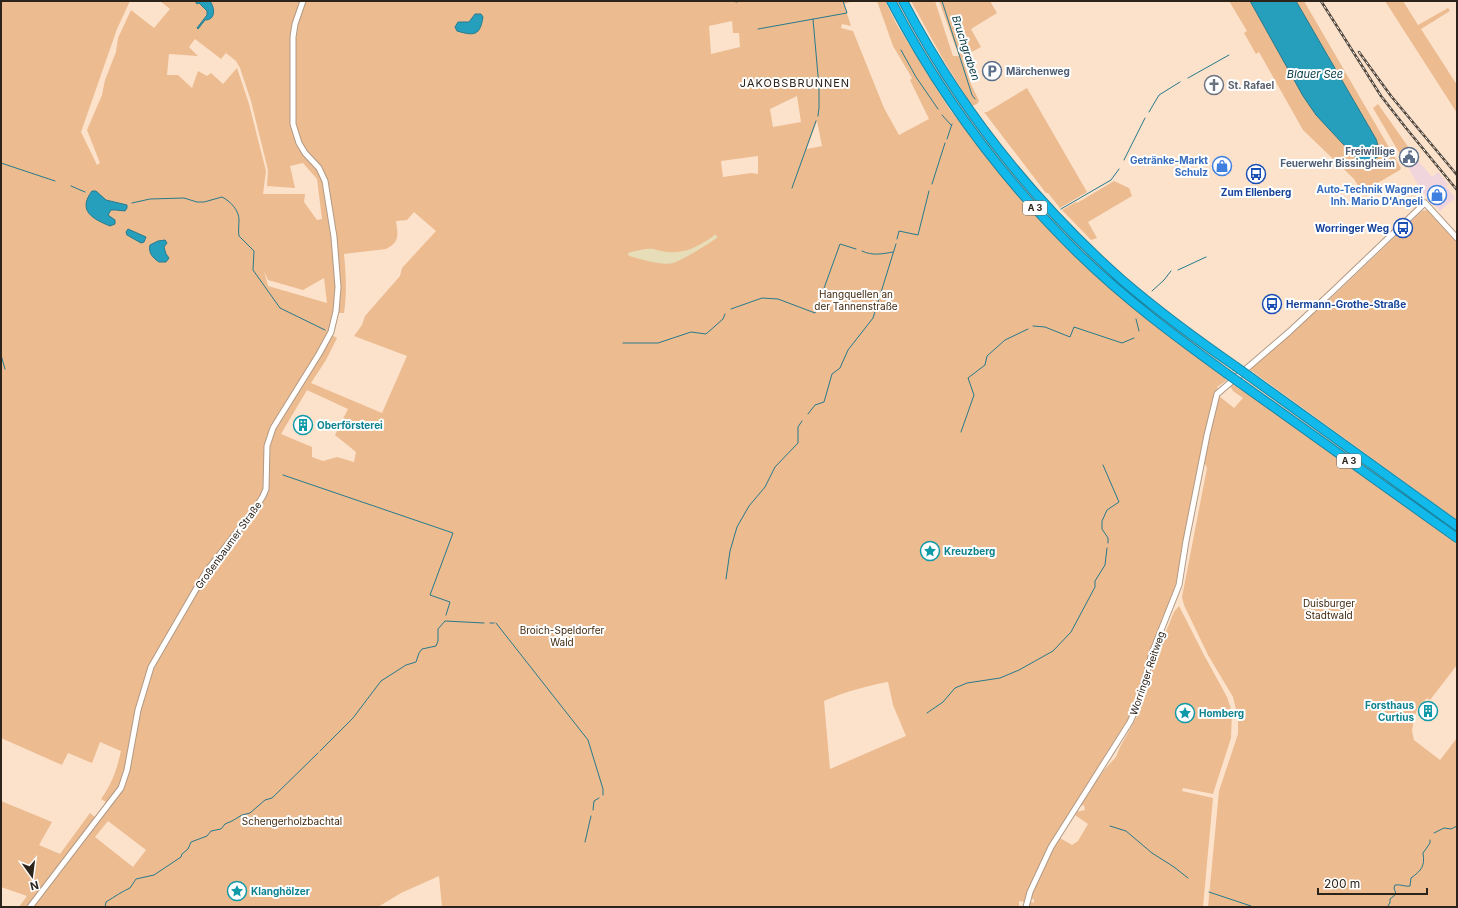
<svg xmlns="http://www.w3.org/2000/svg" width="1458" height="908" font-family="Inter,sans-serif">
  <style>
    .commercial { fill: #f0d6dc }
    .green { fill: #ecbb90; fill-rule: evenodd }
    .sand { fill: #e7deb9 }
    .water { fill: #269fbd; stroke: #287a8c }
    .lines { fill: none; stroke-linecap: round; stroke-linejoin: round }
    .stream { stroke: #287a8c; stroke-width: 1 }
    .tertiary-casing { stroke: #b19984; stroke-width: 7 }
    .motorway-casing { stroke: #1a85a2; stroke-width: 10 }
    .tertiary { stroke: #fff; stroke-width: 5 }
    .motorway { stroke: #11baeb; stroke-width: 8 }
    .rail-casing { stroke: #52463b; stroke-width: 2.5 }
    .rail { stroke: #fff; stroke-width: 1; stroke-dasharray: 3; stroke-linecap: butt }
    .motorway-bridge-casing { stroke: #1a85a2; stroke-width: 10; stroke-linecap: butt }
    .motorway-bridge { stroke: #11baeb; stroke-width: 8 }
    .labels { text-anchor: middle; stroke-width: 4; stroke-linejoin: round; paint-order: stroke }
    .shield { fill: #fff; stroke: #6b655f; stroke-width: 1 }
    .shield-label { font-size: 9px; font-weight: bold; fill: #2c231a }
    .service-label { font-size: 10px; font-weight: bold; fill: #4e5e75; stroke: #fff; text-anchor: start }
    .worship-label { font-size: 10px; font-weight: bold; fill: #5b616d; stroke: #fff; text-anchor: start }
    .shop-label { font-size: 10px; font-weight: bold; fill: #366cbe; stroke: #fff; text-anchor: end }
    .transit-label { font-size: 10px; font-weight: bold; fill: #164399; stroke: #fff }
    .park-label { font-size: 10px; fill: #42280d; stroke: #fff }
    .culture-label { font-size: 10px; font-weight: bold; fill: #0d838f; stroke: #fff; text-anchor: start }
    .street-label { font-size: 10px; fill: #2c231a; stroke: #fff }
    .water-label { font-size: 11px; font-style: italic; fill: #023744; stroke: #fff }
    .neighbourhood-label { font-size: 11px; letter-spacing: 1px; fill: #2c231a; stroke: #fff }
  </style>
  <rect width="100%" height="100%" fill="#fce2cb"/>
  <!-- commercial -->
  <path class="commercial" d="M1409 150 1432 177 1438 172 1448 184 1446 186 1455 198 1440 211 1421 190 1401 155Z"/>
  <!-- green -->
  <path class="green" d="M1 1H130L117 29 81 132 97 165 100 163 87 130 102 95 105 80 116 52 118 38 131 10 154 28 170 9 160 1H853L844 4 851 26 842 24 841 28 853 31 884 108 899 135 929 119 910 80 912 78 893 46 877 1H885L897 25 950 110 972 137 1112 289 1150 321 1227 380 1217 387 1218 388 1214 393 1178 575 1170 606 1151 647 1138 699 1133 711 1052 840 1032 882 1025 900 1024 902 1019 901V906L1021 907H442L439 876 401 893 378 907H19L27 896 1 887V801L52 822 39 845 60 854 90 813 96 818 106 802 101 799C112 784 117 769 121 751L100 742 92 763 68 753 62 765 1 738ZM732 21 733 33H739L740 47 711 54 709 26ZM195 39 221 59 226 53 236 61 240 68 251 101 268 170 267 186 295 188 290 166 303 163 317 179 322 219 317 220 304 202 305 194H263L266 171 249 104 237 68 223 84 211 73 207 76 198 71 192 88 178 75H167L169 54 198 56 189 47ZM797 96 801 122 773 127 770 109ZM817 121 822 146 807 149V148ZM758 156V174L751 173 723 177 721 161ZM414 212 436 231 402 268 400 276 365 316 362 325 354 336 407 356 382 413 311 383 326 360 337 338 328 333 334 313H344C347 293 346 274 344 254L386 249C400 242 398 235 396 221L407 220ZM264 271 268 280 303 290 324 278 327 303 268 286ZM307 390 348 409 335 435 356 452 354 462 337 457 323 461 312 457V447L281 434ZM888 682 893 705 906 736 830 769 824 701C845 692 865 686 888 682ZM108 821 146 850 133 867 95 837Z
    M911 1H935L953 56H959L939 1H990L997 13 971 29 981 47 962 57 971 84 979 101 977 104 972 106 944 61Z
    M1229 1H1304L1401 168 1400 170 1362 192 1354 179 1303 130 1259 52 1256 54 1244 33 1247 31Z
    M1385 1H1403L1418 25 1448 8 1450 11 1421 29 1457 85V113Z
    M1027 88 1087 192 1060 208 1048 193H1046L984 112H987Z
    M1378 104 1409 148 1400 154 1373 108Z
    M1114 181 1129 188 1132 196 1088 222 1097 238 1091 240 1062 210 1076 202 1077 203Z
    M1427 210 1435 216 1457 242V520L1249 369 1333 296 1422 211Z
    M1232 384 1271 409 1457 544V665L1430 700 1427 698 1418 707 1414 718 1412 731 1414 740 1440 760 1457 738V907H1208L1219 791 1238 734V717L1233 697 1208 655 1184 605 1182 597 1207 468 1204 462 1217 392 1219 396 1234 408 1243 398 1233 391 1230 386Z
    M1179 606 1204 655 1227 697 1232 712 1231 738 1213 794 1183 788 1182 791 1213 798 1203 907H1028L1029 901 1034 903V900L1031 898V895L1055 845 1076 812 1085 810 1084 805 1079 807 1104 770 1116 757 1120 747 1140 711 1155 658 1174 612ZM1075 815 1088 824 1078 841 1072 845 1060 838Z"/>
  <!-- sand -->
  <path class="sand" d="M716 234 717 238C706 245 685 259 673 263 662 266 640 259 629 256L628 253C636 251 645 248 653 249 659 250 664 252 669 252 686 254 703 244 716 234Z"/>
  <!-- water -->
  <path class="water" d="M195 1H210C215 8 216 20 205 20L198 29 197 28 207 15V11L199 3 197 4Z
    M1250 1H1296L1376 139 1380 152 1379 156 1373 160 1368 162 1357 159 1316 115 1303 96Z
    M475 14H481L483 17C480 36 474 36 457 31L455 27 458 22H469Z
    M92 191H96L106 200 127 205V208L125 211 116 210H111L108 215 115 220V224L110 226C93 219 77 211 92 191Z
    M128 229 146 237 144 242 141 243 127 235 126 232Z
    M165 240 167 243 164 247 166 254 169 258 166 262H159C153 258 148 253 150 245L158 241Z"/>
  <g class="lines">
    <!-- stream -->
    <path class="stream" d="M942 1 972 95 975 99
      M736 2 741 1
      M813 19 819 87V108L818 116
      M758 29 847 13 843 1
      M901 50 916 77 938 109
      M1188 78 1229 55
      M1149 112 1159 95 1180 82
      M942 115 951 125
      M947 139 952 124
      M1124 160 1145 118
      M1 163 55 181
      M932 184 945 143
      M71 186 85 192
      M792 188 816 121
      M132 203 150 199 184 198 197 202H204L222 197C230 201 239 210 239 220 239 225 238 231 239 236L254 251 253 270 280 308 325 330
      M1061 209 1111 180 1119 169
      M897 239 899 231 918 235 929 191
      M862 251C872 256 882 254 893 252
      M1178 270 1206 257
      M1152 291 1164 280 1171 271
      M731 309 762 298 778 299 815 313 840 244 856 249
      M1136 319 1139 331
      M1033 326 1045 327 1070 337 1074 327 1122 343 1134 338
      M623 343H658L691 332 706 334 723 319 725 314
      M1 355 5 369
      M808 414 815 405 824 402 832 374 840 368 848 350 873 318 896 244
      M961 432 974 395 968 378 985 365 987 356 1005 340 1028 329
      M1103 465 1119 502 1107 510 1102 521V529L1108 538V543
      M283 475 453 533 430 595 450 602 446 615
      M726 579 730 551 737 527 749 506 765 487 775 467 798 443V427L802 421
      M490 623H494
      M496 623 588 740 603 789V795
      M927 713 943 702 955 688 967 683 1000 678 1019 670 1053 651 1071 632 1095 587V581L1105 565 1107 548
      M320 751 353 718 381 681 406 665 416 662 419 653 422 649 436 646 438 641V629L445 621 484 623
      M593 810 594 801 599 798
      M1110 826 1126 831 1152 853 1174 867 1188 878
      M1434 833 1444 828 1451 829 1457 826
      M585 842 591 816
      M1209 892 1251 906
      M105 907 106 902C114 897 123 891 130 888L136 879 154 875 181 857 182 854 188 849 191 842 207 836 211 831 221 829 225 824 232 821 242 815 250 813 265 800 272 798 318 753
      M1373 907H1387L1390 903V899L1396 894 1394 888 1395 885C1401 884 1405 887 1410 886L1411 878C1422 870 1425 866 1423 853L1430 843V840"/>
    <defs>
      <path id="tertiary" d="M30 907 121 788 127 770 138 710 151 667 206 572 255 509 263 496 266 489 267 446 273 428 319 354 331 332 336 311 338 287 334 237 325 181 319 168 305 153 299 143 293 124V37L295 24 303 1
        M1026 907 1030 892 1051 847 1130 722 1139 702 1152 653 1179 585 1186 541 1207 435 1217 394 1289 332 1334 290 1425 203 1457 238"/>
      <path id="motorway" d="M891 1C940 95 1004 181 1080 255 1125 299 1175 336 1226 373
        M903 1C958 106 1033 201 1122 280 1158 311 1196 339 1235 366
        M1249 376 1457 526
        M1240 383 1457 538"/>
    </defs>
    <!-- tertiary casing -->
    <use href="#tertiary" class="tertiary-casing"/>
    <!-- motorway casing -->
    <use href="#motorway" class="motorway-casing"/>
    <!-- tertiary -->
    <use href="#tertiary" class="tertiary"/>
    <!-- motorway -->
    <use href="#motorway" class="motorway"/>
    <defs>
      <path id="rail" d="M1321 1 1381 96 1406 128 1457 190
        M1359 52 1391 96 1457 175"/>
    </defs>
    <!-- rail casing -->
    <use href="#rail" class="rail-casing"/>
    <!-- rail -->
    <use href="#rail" class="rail"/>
    <defs>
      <path id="motorway-bridge" d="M1235 366 1249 376
        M1226 373 1240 383"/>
    </defs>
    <!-- motorway-bridge casing -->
    <use href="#motorway-bridge" class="motorway-bridge-casing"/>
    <!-- motorway-bridge -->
    <use href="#motorway-bridge" class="motorway-bridge"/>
  </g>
  <!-- icons -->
  <defs>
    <symbol id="parking-ring" viewBox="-11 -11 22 22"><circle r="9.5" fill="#fff" stroke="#5c6f8a" stroke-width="1.5"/><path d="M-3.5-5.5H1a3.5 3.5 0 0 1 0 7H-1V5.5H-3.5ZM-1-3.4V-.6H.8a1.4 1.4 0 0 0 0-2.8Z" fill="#5c6f8a"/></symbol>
    <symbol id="church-ring" viewBox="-11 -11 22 22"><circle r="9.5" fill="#fff" stroke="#6b7280" stroke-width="1.5"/><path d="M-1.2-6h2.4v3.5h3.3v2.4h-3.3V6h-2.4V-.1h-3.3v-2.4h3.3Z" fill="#6b7280"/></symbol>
    <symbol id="civic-ring" viewBox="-11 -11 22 22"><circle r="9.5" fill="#fff" stroke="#5c6f8a" stroke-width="1.5"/><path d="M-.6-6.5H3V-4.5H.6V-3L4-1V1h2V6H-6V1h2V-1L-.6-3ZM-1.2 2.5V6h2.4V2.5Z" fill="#5c6f8a"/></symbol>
    <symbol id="shop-ring" viewBox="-11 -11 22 22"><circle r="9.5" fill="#fff" stroke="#3f7fe0" stroke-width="1.5"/><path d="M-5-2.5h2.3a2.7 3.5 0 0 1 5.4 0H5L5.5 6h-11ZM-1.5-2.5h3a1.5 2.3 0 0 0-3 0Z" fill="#3f7fe0"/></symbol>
    <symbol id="bus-ring" viewBox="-11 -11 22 22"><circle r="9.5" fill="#fff" stroke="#1a4fb4" stroke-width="1.5"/><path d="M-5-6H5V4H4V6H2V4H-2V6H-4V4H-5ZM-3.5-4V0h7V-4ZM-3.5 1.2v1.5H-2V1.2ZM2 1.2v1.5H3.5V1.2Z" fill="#1a4fb4"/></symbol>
    <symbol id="building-ring" viewBox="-11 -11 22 22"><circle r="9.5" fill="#fff" stroke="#0f9aa8" stroke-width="1.5"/><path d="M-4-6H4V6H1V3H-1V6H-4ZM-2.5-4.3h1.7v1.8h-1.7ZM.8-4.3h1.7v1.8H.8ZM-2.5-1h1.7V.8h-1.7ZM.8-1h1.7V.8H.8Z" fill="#0f9aa8"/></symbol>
    <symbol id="sight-ring" viewBox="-11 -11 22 22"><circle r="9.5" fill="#fff" stroke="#0f9aa8" stroke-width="1.5"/><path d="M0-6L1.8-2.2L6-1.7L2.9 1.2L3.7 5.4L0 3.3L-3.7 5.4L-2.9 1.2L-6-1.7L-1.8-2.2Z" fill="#0f9aa8"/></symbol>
  </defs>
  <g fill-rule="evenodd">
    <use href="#parking-ring" x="981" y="60" width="22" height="22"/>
    <use href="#church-ring" x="1203" y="74" width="22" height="22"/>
    <use href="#civic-ring" x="1398" y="146" width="22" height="22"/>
    <use href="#shop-ring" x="1211" y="155" width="22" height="22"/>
    <use href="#bus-ring" x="1245" y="163" width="22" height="22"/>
    <use href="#shop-ring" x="1426" y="184" width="22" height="22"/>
    <use href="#bus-ring" x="1392" y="217" width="22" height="22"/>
    <use href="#bus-ring" x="1261" y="293" width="22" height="22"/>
    <use href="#building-ring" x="292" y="414" width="22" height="22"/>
    <use href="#sight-ring" x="919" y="540" width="22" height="22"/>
    <use href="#building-ring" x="1417" y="700" width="22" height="22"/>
    <use href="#sight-ring" x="1174" y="702" width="22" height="22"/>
    <use href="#sight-ring" x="226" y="880" width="22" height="22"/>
  </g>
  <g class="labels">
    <!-- shield labels -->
    <g class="shield">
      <rect x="1023" y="201" width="24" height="14" rx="3"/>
      <rect x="1337" y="454" width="24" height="14" rx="3"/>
    </g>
    <g class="shield-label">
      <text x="1035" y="211">A 3</text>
      <text x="1349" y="464">A 3</text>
    </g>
    <!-- service labels -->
    <g class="service-label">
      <text x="1006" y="75">Märchenweg</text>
      <text x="1395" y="155" text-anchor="end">Freiwillige<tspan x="1395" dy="12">Feuerwehr Bissingheim</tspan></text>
    </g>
    <!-- worship labels -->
    <g class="worship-label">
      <text x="1228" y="89">St. Rafael</text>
    </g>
    <!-- shop labels -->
    <g class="shop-label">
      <text x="1208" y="164">Getränke-Markt<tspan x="1208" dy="12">Schulz</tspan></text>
      <text x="1423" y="193">Auto-Technik Wagner<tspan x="1423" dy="12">Inh. Mario D'Angeli</tspan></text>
    </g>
    <!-- transit labels -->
    <g class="transit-label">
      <text x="1256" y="196">Zum Ellenberg</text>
      <text x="1389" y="232" text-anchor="end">Worringer Weg</text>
      <text x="1286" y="308" text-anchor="start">Hermann-Grothe-Straße</text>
    </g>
    <!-- park labels -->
    <g class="park-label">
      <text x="856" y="298">Hangquellen an<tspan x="856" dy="12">der Tannenstraße</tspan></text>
      <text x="1329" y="607">Duisburger<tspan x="1329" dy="12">Stadtwald</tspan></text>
      <text x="562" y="634">Broich-Speldorfer<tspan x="562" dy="12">Wald</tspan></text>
      <text x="292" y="825">Schengerholzbachtal</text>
    </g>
    <!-- culture labels -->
    <g class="culture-label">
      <text x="317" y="429">Oberförsterei</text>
      <text x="944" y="555">Kreuzberg</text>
      <text x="1414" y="709" text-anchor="end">Forsthaus<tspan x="1414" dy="12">Curtius</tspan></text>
      <text x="1199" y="717">Homberg</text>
      <text x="251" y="895">Klanghölzer</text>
    </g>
    <!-- street labels -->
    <g class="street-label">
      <text transform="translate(228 545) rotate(-54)" y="4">Großenbaumer Straße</text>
      <text transform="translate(1147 673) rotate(-71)" y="4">Worringer Reitweg</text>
    </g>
    <!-- water labels -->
    <g class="water-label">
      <text transform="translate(966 48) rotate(72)" y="4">Bruchgraben</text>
      <text x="1315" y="78">Blauer See</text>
    </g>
    <!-- neighbourhood labels -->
    <g class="neighbourhood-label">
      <text x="795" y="87">JAKOBSBRUNNEN</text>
    </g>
  </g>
  <!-- border -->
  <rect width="1458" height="908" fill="none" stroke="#2c231a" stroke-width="4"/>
  <!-- north arrow -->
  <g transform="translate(32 876) rotate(166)" stroke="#ffffff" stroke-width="3" paint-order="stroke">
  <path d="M0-3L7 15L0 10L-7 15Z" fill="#2c231a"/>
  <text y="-6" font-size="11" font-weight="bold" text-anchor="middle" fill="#2c231a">N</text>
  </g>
  <!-- scale -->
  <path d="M1318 888v6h109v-6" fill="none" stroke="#2c231a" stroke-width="2"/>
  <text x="1324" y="888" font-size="12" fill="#2c231a" stroke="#ffffff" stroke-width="3" paint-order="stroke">200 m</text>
</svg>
